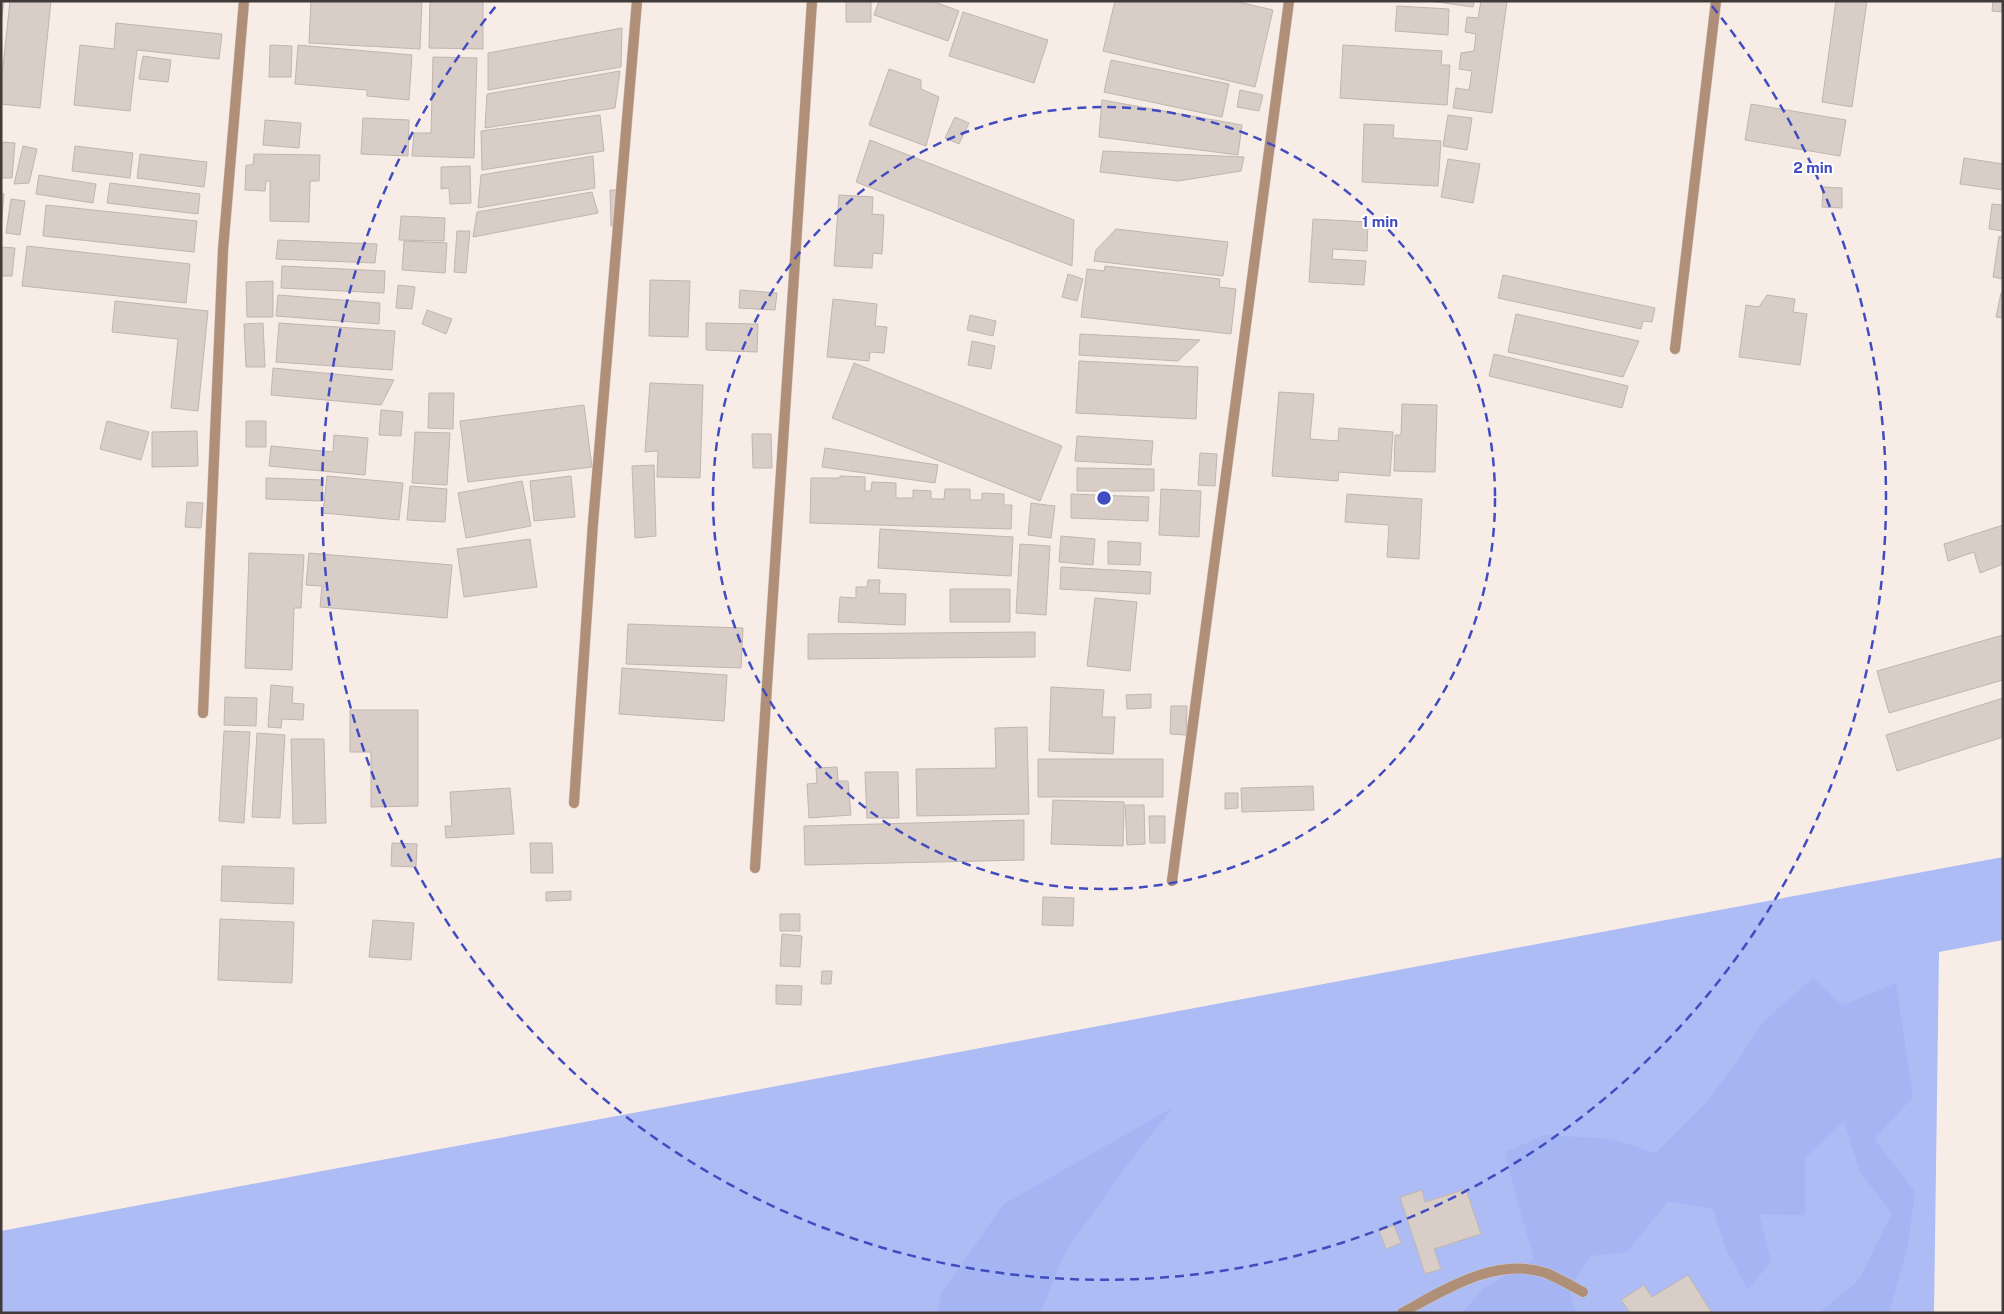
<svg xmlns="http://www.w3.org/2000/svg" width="2004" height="1314" font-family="'Public Sans',sans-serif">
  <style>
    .green { fill: #adbcf5 }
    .forest { fill: #a5b4f2 }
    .building { fill: #d8cec7; stroke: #c0b6af }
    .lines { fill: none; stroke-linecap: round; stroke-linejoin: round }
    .lane-casing { stroke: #d3c9c3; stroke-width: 11 }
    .street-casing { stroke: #d3c9c3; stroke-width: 11 }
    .lane { stroke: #af8f78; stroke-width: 10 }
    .street { stroke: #af8f78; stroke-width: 10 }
    .ring { fill: none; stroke: #424cc1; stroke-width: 2.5; stroke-dasharray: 9 6 }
    .centre { fill: #424cc1; stroke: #fff; stroke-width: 2.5 }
    .ring-label { font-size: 15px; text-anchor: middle; font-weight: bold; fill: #424cc1; stroke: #fff; stroke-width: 4; stroke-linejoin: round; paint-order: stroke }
  </style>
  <rect width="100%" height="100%" fill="#f8ede6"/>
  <!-- green -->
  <path class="green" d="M2003 857V940L1939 952 1934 1313H1V1231Z"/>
  <!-- forest -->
  <path class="forest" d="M1813 978 1842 1006 1896 983 1913 1097 1874 1139 1915 1192 1908 1244 1889 1313H1819L1859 1280 1892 1213 1860 1172 1844 1121 1805 1158V1215L1759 1214 1771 1261 1748 1290 1726 1249 1713 1209 1668 1201 1627 1252 1590 1256 1569 1289 1576 1313H1462L1484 1288 1534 1259 1516 1196 1505 1152 1545 1135 1611 1139 1656 1153 1703 1106 1734 1066 1762 1023Z
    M1172 1108 1128 1164 1066 1251 1040 1313H937L942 1292 1004 1204Z"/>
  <!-- building -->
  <path class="building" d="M1 1H4L1 24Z
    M10 1H51L40 108 1 104V85Z
    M311 1H422L420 49 309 43Z
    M430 1H483V49L429 48Z
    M846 1H871V22H846Z
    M879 1H932L959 11 948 41 874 15Z
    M1115 1H1234L1273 10 1255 87 1103 51Z
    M1430 1H1474L1473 7Z
    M1481 1H1507L1492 113 1453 108 1456 88 1469 90 1472 71 1459 69 1461 53 1474 51 1476 34 1465 32 1467 17 1478 18Z
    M1836 1H1867L1852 107 1822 102Z
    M1993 1H2003V12L1992 11Z
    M1397 6 1449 9 1448 35 1395 31Z
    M963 12 1048 40 1034 83 949 56Z
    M116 23 222 34 219 59 137 50 130 111 74 105 80 45 114 49Z
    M622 28 621 67 488 90V53Z
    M270 45 292 46 291 77H269Z
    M298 45 412 55 409 100 367 96V90L295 84Z
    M1343 45 1442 51 1441 65H1450L1447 105 1340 98Z
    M143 56 171 60 168 82 139 79Z
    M433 57 477 58 474 158 412 156 414 133H431Z
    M1111 60 1229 84 1222 117 1104 92Z
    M889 69 921 80V89L939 97 926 146 869 125Z
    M620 71 615 108 485 128 487 94Z
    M1240 90 1263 95 1259 111 1237 107Z
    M1102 100 1242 125 1238 155 1099 137Z
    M1751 104 1846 120 1840 156 1745 140Z
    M600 115 604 151 482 170 481 131Z
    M1448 115 1472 118 1467 150 1443 146Z
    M955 117 969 123 959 144 945 138Z
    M363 118 409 120 408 156 361 154Z
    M265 120 301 123 299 148 263 145Z
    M1364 124 1394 125 1393 138 1441 141 1438 186 1362 182Z
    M870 140 1074 220 1072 266 856 182Z
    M1 142 15 143 12 178H1Z
    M23 146 37 149 29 183 14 184Z
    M75 146 133 153 130 178 72 171Z
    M1103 151 1244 157 1241 171 1178 181 1100 172Z
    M140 154 207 162 204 187 137 178Z
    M254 154 320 155 319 181H310L309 222 270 221V181H266L265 191 245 190 246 165H253Z
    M593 156 595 188 478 208 481 175Z
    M1964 158 2003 164V190L1960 184Z
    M1448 159 1480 164 1473 203 1441 197Z
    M470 166 471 203 450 204 449 188 441 189V167Z
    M39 175 96 184 93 203 36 194Z
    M110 183 200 194 198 214 107 203Z
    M1823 187 1842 188V208L1822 207Z
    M610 190H621L622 226H611Z
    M592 192 598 213 473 237 477 212Z
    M1 193 4 194 1 229Z
    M839 195 873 197 872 214 884 215 882 254 873 253 872 268 834 266Z
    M11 199 25 201 20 235 6 233Z
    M1992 204 2003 205V231L1989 229Z
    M46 205 197 221 194 252 43 236Z
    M401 216 445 218 444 241 399 240Z
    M1313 219 1368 222 1367 251 1333 249 1332 259 1366 261 1364 285 1309 282Z
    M1116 229 1228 242 1223 276 1094 261 1096 250Z
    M457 231H470L466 273 454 272Z
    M1999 236 2003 237V279L1993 277Z
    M278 240 377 244 375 263 276 259Z
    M404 241 447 243 445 273 402 270Z
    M27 246 190 264 186 303 22 286Z
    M1 247 15 248 12 276H1Z
    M282 266 385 271 384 293 281 288Z
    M1105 266 1220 279 1219 287 1236 289 1231 334 1081 317 1087 269 1104 271Z
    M1068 274 1083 279 1077 301 1062 297Z
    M1503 275 1655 308 1652 322 1643 321 1641 329 1498 298Z
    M650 280 690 281 688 337 649 336Z
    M273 281V317H247L246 282Z
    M398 285 415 287 412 309 396 308Z
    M740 290 777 293 775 310 739 308Z
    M2001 293H2003V318L1996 317Z
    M278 295 380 303 379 324 276 316Z
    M1767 295 1795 299 1793 312 1807 314 1800 365 1739 357 1746 305 1759 307Z
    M833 299 877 304 875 326 887 327 884 353 870 352 869 361 827 357Z
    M115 301 208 311 198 411 171 408 178 339 112 332Z
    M427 310 452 319 446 334 422 324Z
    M1516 314 1639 341 1623 377 1508 352Z
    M970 315 996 321 993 336 967 330Z
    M263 323 265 367H246L244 324Z
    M279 323 395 331 392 370 276 362Z
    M706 323 758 324 757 352 706 350Z
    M1080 334 1200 340 1178 361 1079 355Z
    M972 341 995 346 991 369 968 365Z
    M1494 354 1628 386 1622 408 1489 376Z
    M1079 361 1198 367 1196 419 1076 413Z
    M854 363 1062 446 1040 501 832 418Z
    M273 368 394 380 381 405 271 395Z
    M650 383 703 385 700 478 657 477 658 451 645 452Z
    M1279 392 1314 394 1310 439 1338 441 1339 428 1393 432 1390 476 1339 472 1338 481 1272 476Z
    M429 393H454L453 429 428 428Z
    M1402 404 1437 405 1435 472 1394 471 1395 435H1401Z
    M584 405 592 467 468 482 460 421Z
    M381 410 403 412 401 436 379 435Z
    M107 421 149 432 141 460 100 449Z
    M246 421H266V447H246Z
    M197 431 198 466 152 467V432Z
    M415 432 450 433 447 485 412 483Z
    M752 434H771L772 468H753Z
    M334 435 368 438 365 475 269 466 271 446 333 452Z
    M1077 436 1153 441 1151 465 1075 461Z
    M825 448 938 465 935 483 822 467Z
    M1200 453 1217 454 1215 486 1198 485Z
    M654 465 656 536 635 538 632 466Z
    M1077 468 1154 469V491H1077Z
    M327 476 403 483 399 520 323 513Z
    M571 476 575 517 534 521 530 481Z
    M840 476 865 477V491H871L872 482 896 483V498H913V490L931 491V499H944L945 489H970V500H982V493L1004 494V505H1012L1011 529 810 523 811 478H840Z
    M266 478 323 480 322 501 266 499Z
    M522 481 531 526 466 538 458 493Z
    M410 486 447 489 445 522 407 520Z
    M1161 489 1201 491 1199 537 1159 535Z
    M1071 494 1149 497 1148 521 1071 518Z
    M1347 494 1422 499 1419 559 1387 557 1389 525 1345 522Z
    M187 502 203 503 201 528 185 527Z
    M1031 503 1055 506 1051 538 1028 535Z
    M2003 525V564L1980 573 1974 552 1948 561 1944 544Z
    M880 529 1013 537 1011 576 878 568Z
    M1061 536 1095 539 1093 565 1059 562Z
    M530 539 537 587 464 597 457 549Z
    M1108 541 1141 543 1140 565 1108 564Z
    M1020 544 1050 546 1046 615 1016 613Z
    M249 553 304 555 301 608H294L292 670 245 668Z
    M309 553 452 565 447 618 320 607 322 586 306 585Z
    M1061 567 1151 572 1150 594 1060 589Z
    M868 580H880L879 593 906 594 905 625 838 622 840 597 856 598V587H867Z
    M950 589H1010V622H950Z
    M1095 598 1137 602 1130 671 1087 666Z
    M628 624 743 628 741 668 626 664Z
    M1035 632V657L808 659V634Z
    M2003 635V680L1889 713 1877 671Z
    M622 668 727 675 724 721 619 714Z
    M271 685 293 687 292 703 304 704 303 720 282 719 281 728 268 727Z
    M1051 687 1104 690 1102 717H1115L1113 754 1049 751Z
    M1151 694V708L1127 709 1126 695Z
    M225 697 257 698 256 726 224 725Z
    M2003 698V737L1897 771 1886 735Z
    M1171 706H1187L1186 735 1170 734Z
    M350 710H418V806L371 807V752H350Z
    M1027 727 1029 814 917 816 916 769 996 768 995 728Z
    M224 731 250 732 244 823 219 821Z
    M257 733 285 735 280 818 252 817Z
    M291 739H324L326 823 293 824Z
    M1038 759H1163V797H1038Z
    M837 767 838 781H848L851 815 809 818 807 784 817 783 816 768Z
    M865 772H898L899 818H867Z
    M1313 786 1314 810 1242 812 1241 788Z
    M510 788 514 834 446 838 445 826H452L450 792Z
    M1225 793H1238V808L1225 809Z
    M1053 800 1124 802 1123 846 1051 844Z
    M1125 805H1144L1145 844 1127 845Z
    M1149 816H1165V843H1150Z
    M1024 820V860L805 865 804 826Z
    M392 843 417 844 416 867 391 866Z
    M530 843H552L553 873H531Z
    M222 866 294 868 293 904 221 901Z
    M571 891V900L546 901V892Z
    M1043 897 1074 898 1073 926 1042 925Z
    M780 914H800V931H780Z
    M220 919 294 922 292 983 218 980Z
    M373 920 414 923 411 960 369 957Z
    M782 934 802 936 800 967 780 966Z
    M822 971H832L831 984H821Z
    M776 985 802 986 801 1005 776 1004Z
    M1466 1189 1481 1234 1434 1249 1441 1269 1425 1274 1400 1197 1422 1190 1425 1202Z
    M1394 1225 1401 1243 1386 1249 1379 1231Z
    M1688 1275 1712 1313H1630L1621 1300 1644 1285 1652 1297Z"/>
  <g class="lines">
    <defs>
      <path id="lane" d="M1402 1313C1444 1290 1496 1256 1546 1273 1559 1278 1571 1286 1583 1292"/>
      <path id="street" d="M1675 349 1716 1
        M203 713 223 250 244 1
        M574 803 593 523 637 1
        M755 868 812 1
        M1172 881 1289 1"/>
    </defs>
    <!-- lane casing -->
    <use href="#lane" class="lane-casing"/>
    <!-- street casing -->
    <use href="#street" class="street-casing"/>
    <!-- lane -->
    <use href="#lane" class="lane"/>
    <!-- street -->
    <use href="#street" class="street"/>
  </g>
  <!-- distance rings -->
  <g class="ring">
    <circle cx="1104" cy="498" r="391"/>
    <path d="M1712 6A782 782 0 1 1 496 6"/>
  </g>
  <circle cx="1104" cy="498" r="8" class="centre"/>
  <g class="ring-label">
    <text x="1813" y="173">2 min</text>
    <text x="1380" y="227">1 min</text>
  </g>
  <!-- border -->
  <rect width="2004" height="1314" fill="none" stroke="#403b39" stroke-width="5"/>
</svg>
